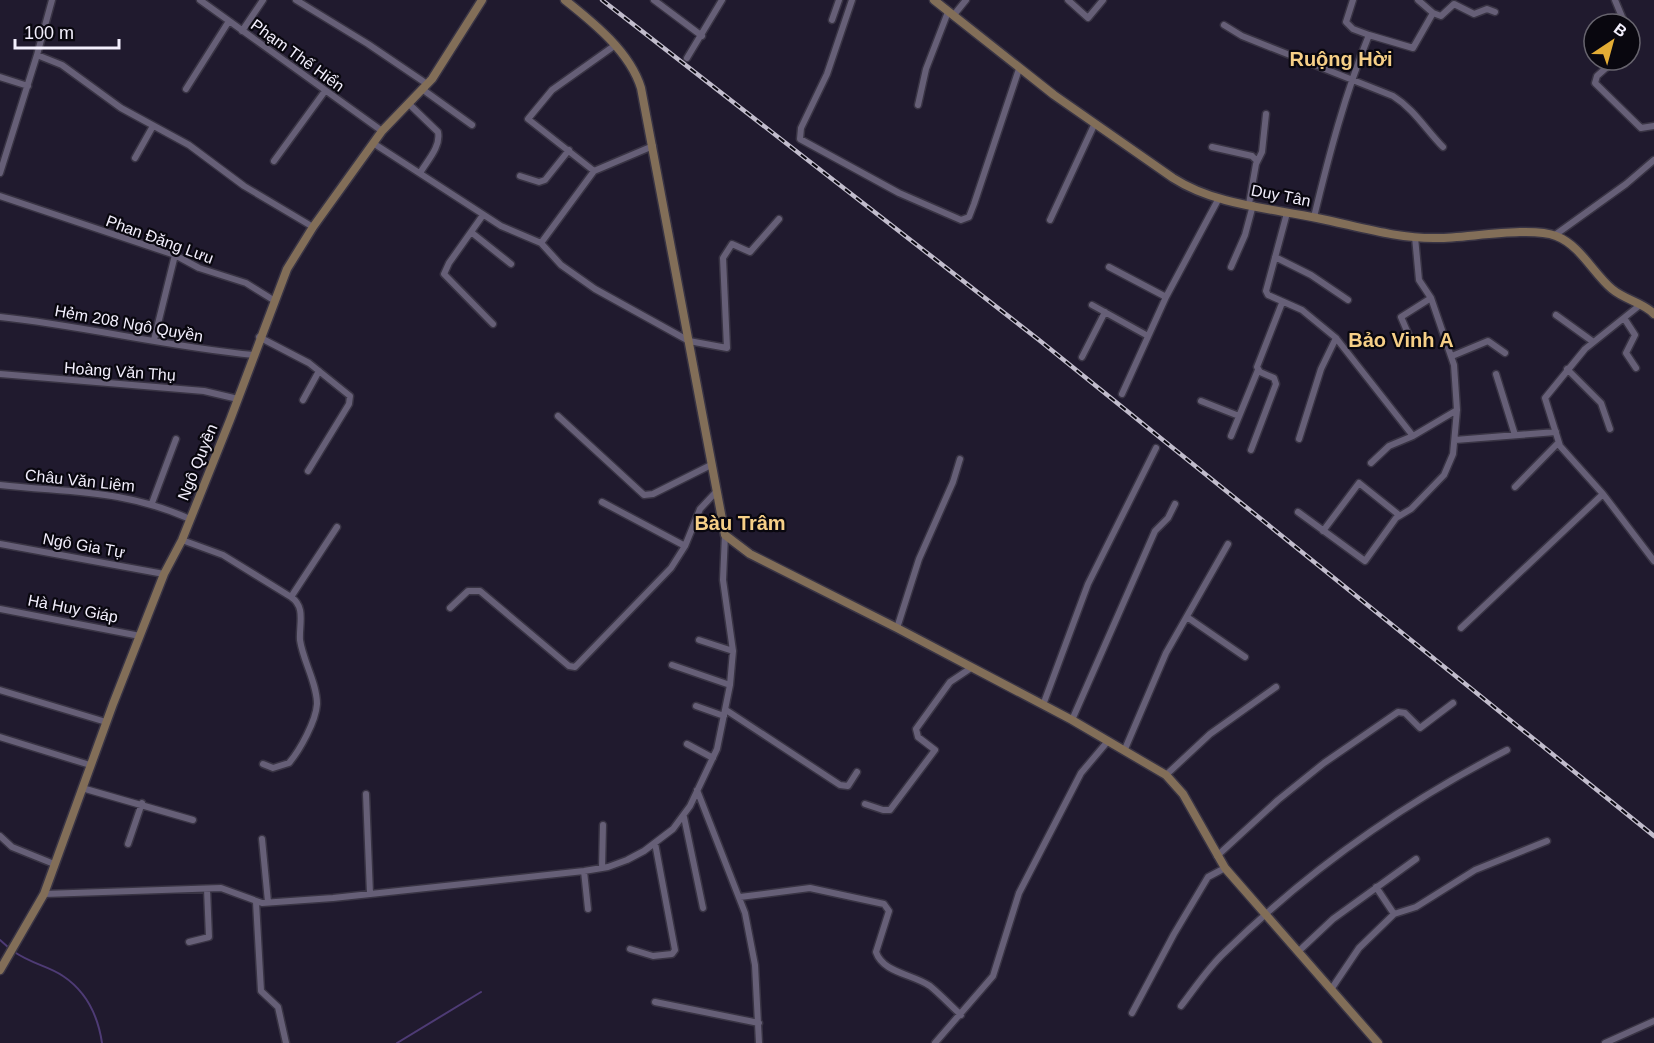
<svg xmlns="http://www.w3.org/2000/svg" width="1654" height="1043" font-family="Helvetica,sans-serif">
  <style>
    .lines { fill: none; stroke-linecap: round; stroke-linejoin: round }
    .stream { stroke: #4e3b75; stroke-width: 2 }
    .street-casing { stroke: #393444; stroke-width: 9 }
    .secondary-casing { stroke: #393444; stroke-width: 11 }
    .street { stroke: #665f77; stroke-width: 6 }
    .secondary { stroke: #826e58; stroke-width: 8 }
    .rail-casing { stroke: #c1bccc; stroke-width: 4.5 }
    .rail { stroke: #09070f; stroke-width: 2; stroke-dasharray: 7; stroke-linecap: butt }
    .labels { text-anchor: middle; stroke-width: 4.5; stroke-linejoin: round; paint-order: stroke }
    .street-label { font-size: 16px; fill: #f3effd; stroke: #09070f }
    .quarter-label { font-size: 20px; font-weight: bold; fill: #f6cf87; stroke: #09070f }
  </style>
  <rect width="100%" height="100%" fill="#201a2e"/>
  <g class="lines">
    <!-- stream -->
    <path class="stream" d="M0 940 9 948
      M13 951C31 964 49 966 63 976 87 992 98 1016 102 1043
      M397 1043 481 992"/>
    <defs>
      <path id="street" d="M200 0 382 131
        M296 0 368 44 427 84
        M654 0 702 36
        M852 0 827 74 801 128 800 139 899 193 961 220 969 217 974 204 1019 69
        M1068 0 1088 18 1103 0
        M1615 0 1625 24
        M1433 13 1441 16 1454 4 1474 14 1487 9 1495 12
        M953 16 966 0
        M832 20 839 0
        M1224 25 1242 36 1393 96C1414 109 1426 130 1443 147
        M242 31 263 0
        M1369 35 1413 48 1433 13 1418 0
        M37 55 62 65 121 108 189 145 244 186 313 227
        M687 58 722 0
        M1615 60 1597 76 1595 83 1641 128 1654 126
        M0 77 28 86
        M186 89 229 21
        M422 89 472 125
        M408 103 438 132C441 147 427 161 420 173
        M918 105 926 69 948 12
        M373 143 501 226 541 243 561 265 595 289 689 341 727 348 723 258 732 244 750 252 779 219
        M1212 147 1252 156 1257 161
        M135 158 153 126
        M274 161 325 91
        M594 171 528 119 552 90 614 46
        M0 173 37 55 52 0
        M520 176 539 182 545 180 569 150
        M0 196 175 255 199 268 246 283 275 301
        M1249 204 1256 164 1262 152 1266 114
        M1287 213 1266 291 1268 295 1302 310 1336 338 1413 436 1457 410
        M483 215 449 263 444 274 493 324
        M1314 217C1329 155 1345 94 1369 35L1353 29 1346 22 1353 0
        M1050 220 1095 123
        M471 232 511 264
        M1555 235 1626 184 1654 160
        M541 243 594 171 653 146
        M1275 257 1311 275 1348 300
        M1109 267 1166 297
        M1231 267 1245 235 1253 205
        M1092 305 1148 336
        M1640 305 1585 349 1545 398 1560 446 1603 494 1654 561
        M1556 315 1592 341
        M0 317C85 326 168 347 254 355
        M1624 318 1635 335 1626 353 1636 368
        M259 337 309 363 350 396 349 404 308 471
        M154 340 175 255
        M1413 345 1401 317 1431 298
        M1452 356 1488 341 1505 353
        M1082 357 1105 312
        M1567 369 1601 403 1610 429
        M0 374 204 391 238 399
        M1496 374 1515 435
        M1122 394 1166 297 1219 198
        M303 400 319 371
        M1201 401 1239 416
        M558 416 644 495 653 494 711 465
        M1231 436 1258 370
        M1299 439 1321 369 1336 338
        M1455 440 1556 432
        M1251 450 1276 384 1274 378 1260 372 1257 367 1282 303
        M1371 463 1389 446 1413 436
        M0 485C71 493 122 489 190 519
        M1515 487 1558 443
        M602 502 685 546
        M152 503 176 439
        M1298 512 1365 561 1396 518 1411 509 1444 475 1453 454 1457 410 1454 365 1431 298 1419 280 1415 237
        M1323 531 1359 483 1399 515
        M182 540 223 555 291 597
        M0 544 164 574
        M450 608 468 591H480L569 666 575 667 671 568 685 546 700 509 715 493
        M0 609 140 636
        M1187 617 1245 657
        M897 628 919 559 953 482 960 459
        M1461 628 1603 494
        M699 640 733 651
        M672 665 730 685
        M0 690 106 722
        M1043 705 1088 584 1156 448
        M696 706 724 716
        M726 710 840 785 848 786 857 772
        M1072 720 1155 531 1168 518 1175 504
        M0 737 90 765
        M687 744 713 758
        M1125 749 1166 653 1228 544
        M263 764 273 768 289 763C300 750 316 721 317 704 317 683 303 661 300 640 299 624 306 607 291 597L337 527
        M1166 775 1210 734 1276 687
        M82 788 193 820
        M697 790 745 913 755 965 759 1043
        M366 794 370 894
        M865 804 883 810H890L935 750 918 737 916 729 950 682 971 668
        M684 817 703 908
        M0 836 12 847 54 864
        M262 839 268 902
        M128 844 142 803
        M1217 856 1278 800 1324 763 1398 712 1405 713 1420 728 1453 703
        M602 868 603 825
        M584 871 588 909
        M1376 887 1394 914
        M44 894 221 888 262 903 333 898 584 871 608 867 627 860 644 851 673 829 690 806 717 749 730 685 733 651 723 580 725 535
        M740 897 810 888 884 904 889 911 876 952C883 973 913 974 930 986 941 995 951 1006 961 1015
        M256 902 261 991 278 1007 286 1043
        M189 942 209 937 207 889
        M630 949 653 956 672 954 675 950 655 843
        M1300 950 1333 919 1416 859
        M1332 988 1359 948 1394 914 1416 907 1475 870 1547 841
        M655 1002 759 1023
        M1181 1006C1195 988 1208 968 1224 953 1307 871 1404 803 1507 750
        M1132 1013 1174 934 1208 877 1225 868
        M935 1043 993 976 1019 893 1081 773 1108 741
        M1605 1043 1654 1021"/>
      <path id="secondary" d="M565 0C594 23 630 52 641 88L725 535 750 554 897 628 1072 720 1166 775 1183 794 1225 868 1378 1043
        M934 0 1054 95 1173 178C1215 205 1269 208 1317 218 1357 226 1397 239 1438 238 1467 238 1531 226 1556 236 1580 245 1593 273 1612 289 1625 300 1644 303 1654 314
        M0 970 44 894 113 704 164 574 182 540 230 420 287 269 313 227 382 131 432 79 482 0"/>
    </defs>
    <!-- street casing -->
    <use href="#street" class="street-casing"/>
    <!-- secondary casing -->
    <use href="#secondary" class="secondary-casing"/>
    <!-- street -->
    <use href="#street" class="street"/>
    <!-- secondary -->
    <use href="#secondary" class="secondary"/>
    <defs>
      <path id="rail" d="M602 0 1039 340 1654 836"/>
    </defs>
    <!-- rail casing -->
    <use href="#rail" class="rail-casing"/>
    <!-- rail -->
    <use href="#rail" class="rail"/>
  </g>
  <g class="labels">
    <!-- street labels -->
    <g class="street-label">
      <text transform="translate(298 55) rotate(36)" y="6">Phạm Thế Hiển</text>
      <text transform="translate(1281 195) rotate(11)" y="6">Duy Tân</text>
      <text transform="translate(160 239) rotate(20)" y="6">Phan Đăng Lưu</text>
      <text transform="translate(129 323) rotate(10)" y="6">Hẻm 208 Ngô Quyền</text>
      <text transform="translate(120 371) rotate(4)" y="6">Hoàng Văn Thụ</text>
      <text transform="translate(197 462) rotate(-68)" y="6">Ngô Quyền</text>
      <text transform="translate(80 480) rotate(6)" y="6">Châu Văn Liêm</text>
      <text transform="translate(84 545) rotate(10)" y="6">Ngô Gia Tự</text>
      <text transform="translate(73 608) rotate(11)" y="6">Hà Huy Giáp</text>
    </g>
    <!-- quarter labels -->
    <g class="quarter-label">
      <text x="1341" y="66">Ruộng Hời</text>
      <text x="1401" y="347">Bảo Vinh A</text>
      <text x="740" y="530">Bàu Trâm</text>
    </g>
  </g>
  <!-- north arrow -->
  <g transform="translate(1612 42) rotate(36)"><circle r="28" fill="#09070f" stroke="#67646e" stroke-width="1.5"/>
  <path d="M0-4.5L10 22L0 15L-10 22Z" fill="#e4ad35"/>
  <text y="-9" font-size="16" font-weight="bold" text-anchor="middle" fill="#f3effd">B</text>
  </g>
  <!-- scale -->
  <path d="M15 39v9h104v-9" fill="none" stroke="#f3effd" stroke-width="3"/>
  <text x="24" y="39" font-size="18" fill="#f3effd" stroke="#09070f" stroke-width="4.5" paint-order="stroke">100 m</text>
</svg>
